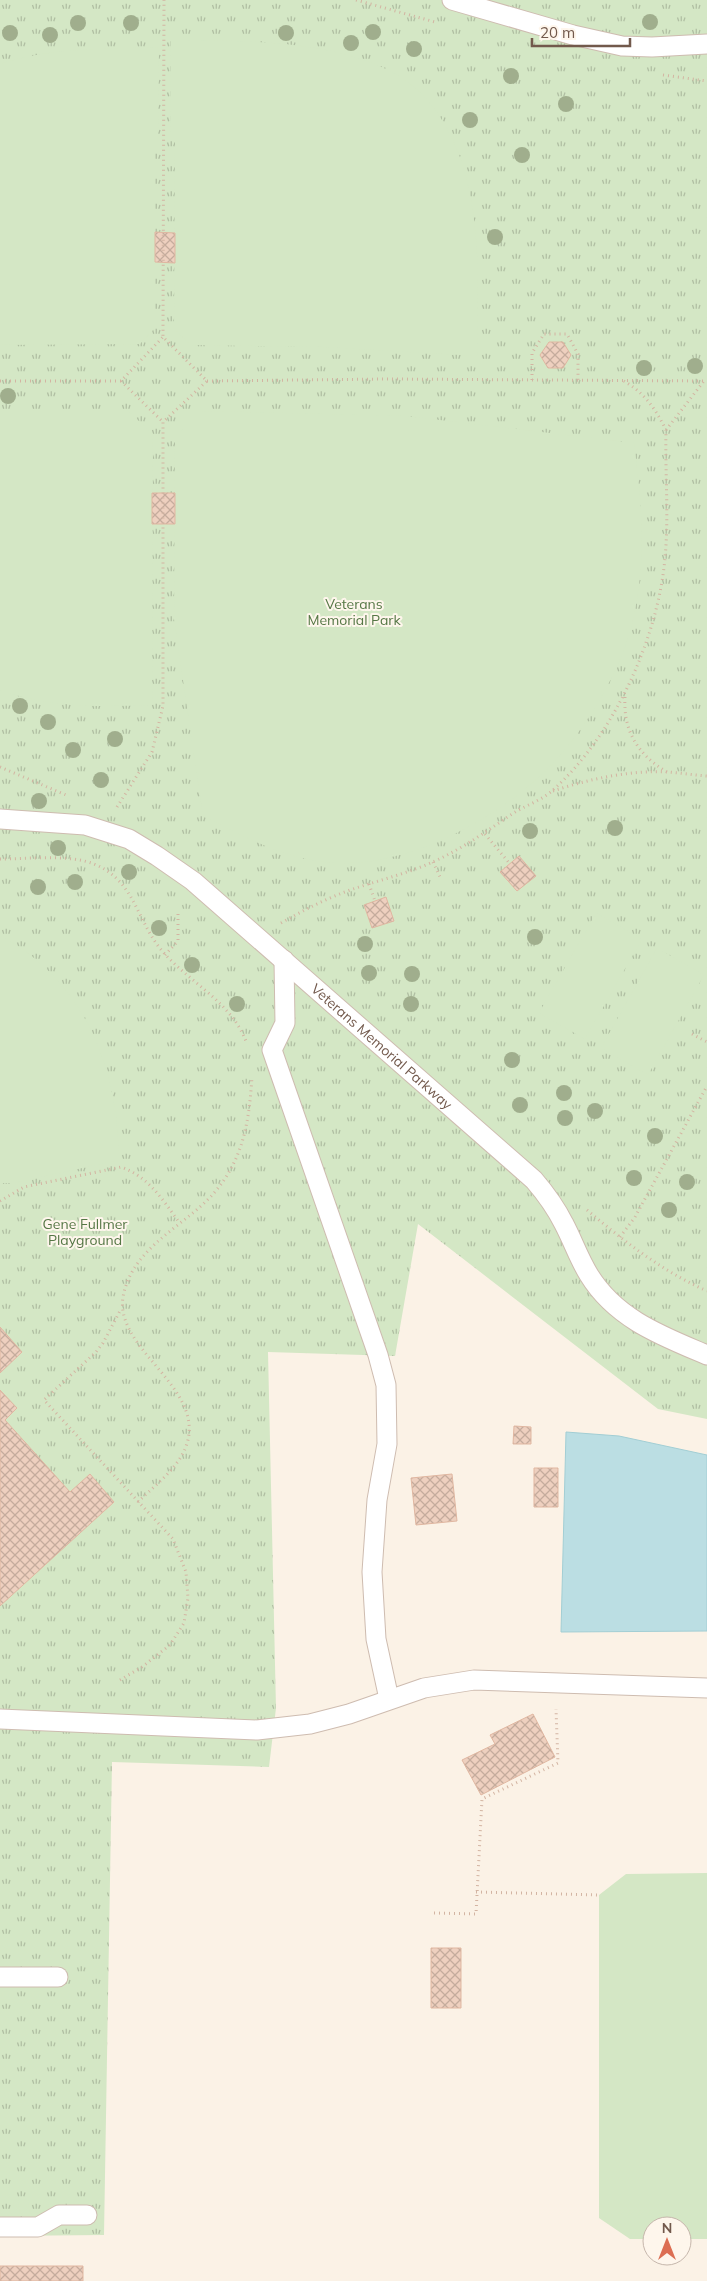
<svg xmlns="http://www.w3.org/2000/svg" width="707" height="2281" font-family="Mulish,sans-serif">
  <style>
    .park { fill: url(#park-tufts) }
    .pitch { fill: #d4e7c5 }
    .water { fill: #bbdee3; stroke: #a2ced4 }
    .building { fill: url(#building-cross-hatch); stroke: #e0b7a1 }
    .lines { fill: none; stroke-linecap: round; stroke-linejoin: round }
    .service-casing { stroke: #cebcb0; stroke-width: 21 }
    .path { stroke: #d3b4a2; stroke-width: 3; stroke-dasharray: 1 4; stroke-linecap: butt }
    .service { stroke: #fff; stroke-width: 19 }
    .tree { fill: #a0ae8d }
    .labels { text-anchor: middle; stroke-width: 4; stroke-linejoin: round; paint-order: stroke }
    .park-label { font-size: 14px; fill: #557745; stroke: #fef6ec }
    .street-label { font-size: 14px; fill: #72594c; stroke: #fef6ec }
  </style>
  <defs>
    <pattern id="park-tufts" width="24" height="20" patternUnits="userSpaceOnUse" patternTransform="scale(1.25)"><rect width="24" height="20" fill="#d4e7c5"/><path d="M3 7l-1-3M5 7V3M7 7l1-3M15 17l-1-3M17 17v-4M19 17l1-3" fill="none" stroke="#b0bea2"/></pattern>
    <pattern id="building-cross-hatch" width="8" height="8" patternUnits="userSpaceOnUse" patternTransform="scale(1.25)"><rect width="8" height="8" fill="#eed0bf"/><path d="M0 0l8 8M0 8l8-8" fill="none" stroke="#c5ac9d"/></pattern>
  </defs>
  <rect width="100%" height="100%" fill="#fbf2e6"/>
  <!-- park -->
  <path class="park" d="M0 0H707V1419L658 1409 418 1224 395 1356 268 1352 276 1708 269 1767 112 1762 104 2235 0 2236Z"/>
  <!-- pitch -->
  <path class="pitch" d="M171 40C242 41 358 38 415 88 444 113 462 153 469 190 481 244 477 301 478 356L323 347 191 345 174 329 175 138H170Z
    M159 47 158 138H155V328L140 344 0 345V64C52 47 105 49 159 47Z
    M0 410H127L153 434 152 705C100 707 49 708 0 690Z
    M201 411 406 416 634 443C642 506 647 556 633 620 623 667 588 725 555 761 506 815 412 866 338 863 288 861 247 838 203 816L174 619 175 437Z
    M596 913 642 939 585 1039 539 1013Z
    M0 935C85 982 118 1067 119 1160L14 1183H0Z
    M657 948 704 975 648 1075 601 1048Z
    M707 1873V2239H682V2226H652V2239H630L599 2218V1895L626 1874Z"/>
  <!-- water -->
  <path class="water" d="M566 1432 619 1436 707 1455V1631L561 1632Z"/>
  <!-- building -->
  <path class="building" d="M155 232 175 233V263L155 262Z
    M549 342H563L571 355 563 368H548L540 355Z
    M152 493H175V524H152Z
    M519 856 536 876 517 891 500 872Z
    M386 897 394 921 372 928 364 905Z
    M0 1327 22 1352 0 1373Z
    M0 1390 17 1408 5 1420 70 1492 90 1474 114 1502 0 1606Z
    M514 1426 531 1427V1444H513Z
    M534 1468H558V1507H534Z
    M452 1474 457 1521 416 1525 411 1478Z
    M533 1714 555 1757 481 1795 462 1760 495 1744 490 1735Z
    M431 1948H461V2008H431Z
    M0 2266H83V2281H0Z"/>
  <g class="lines">
    <defs>
      <g id="service">
        <path d="M452 0 573 35 622 46 652 47 707 44"/>
        <path id="s1" d="M0 819 85 825 129 839 157 856 193 881 534 1180C546 1194 556 1208 564 1224 573 1241 579 1259 589 1275 616 1319 662 1336 707 1355"/>
        <path d="M284 960 285 1023 272 1050 378 1355 386 1385 387 1444 377 1500 372 1572 376 1639 389 1699"/>
        <path d="M0 1719 257 1730 310 1724 349 1714 424 1688 474 1680 707 1688"/>
        <path d="M0 1977H58"/>
        <path d="M0 2227H38L59 2215H87"/>
      </g>
    </defs>
    <!-- service casing -->
    <use href="#service" class="service-casing"/>
    <!-- path -->
    <path class="path" d="M356 0 435 22
      M663 75 707 81
      M532 380V353L544 334H567L578 354V380
      M0 381H121L163 337
      M121 381 163 422
      M207 381 388 379 707 381
      M666 430 704 381
      M625 697C623 731 638 755 667 772
      M0 767 66 795
      M553 791C589 779 630 770 668 772 681 773 694 775 707 776
      M117 807 152 752 163 706V422L207 381 163 337 164 0
      M485 834 510 864
      M0 859C28 859 69 854 94 864 129 878 135 909 152 937 177 978 231 997 247 1044
      M433 862 441 879
      M369 884 375 901
      M281 923C304 910 327 898 353 889 380 880 409 873 435 861 463 848 487 831 512 814 526 805 543 800 554 789 614 735 658 638 665 558 669 516 665 473 666 430 655 408 644 392 622 380
      M165 955 178 941V910
      M692 1034 707 1042
      M0 1201 24 1187 121 1167C149 1177 162 1199 179 1222
      M587 1210C625 1242 662 1271 707 1291
      M620 1237 635 1217 707 1086
      M138 1502C152 1488 172 1473 182 1455 217 1392 114 1353 123 1297 132 1247 184 1227 214 1193 244 1158 249 1121 252 1077
      M120 1680 142 1667 170 1645 184 1623 188 1598 186 1572 173 1539 44 1400 96 1352 103 1343 121 1309
      M476 1892 599 1895
      M434 1913 476 1914 482 1799 558 1763 556 1709"/>
    <!-- service -->
    <use href="#service" class="service"/>
  </g>
  <!-- trees -->
  <g class="tree">
    <circle cx="650" cy="22" r="8"/>
    <circle cx="78" cy="23" r="8"/>
    <circle cx="131" cy="23" r="8"/>
    <circle cx="373" cy="32" r="8"/>
    <circle cx="10" cy="33" r="8"/>
    <circle cx="286" cy="33" r="8"/>
    <circle cx="50" cy="35" r="8"/>
    <circle cx="351" cy="43" r="8"/>
    <circle cx="414" cy="49" r="8"/>
    <circle cx="511" cy="76" r="8"/>
    <circle cx="566" cy="104" r="8"/>
    <circle cx="470" cy="120" r="8"/>
    <circle cx="522" cy="155" r="8"/>
    <circle cx="495" cy="237" r="8"/>
    <circle cx="695" cy="366" r="8"/>
    <circle cx="644" cy="368" r="8"/>
    <circle cx="8" cy="396" r="8"/>
    <circle cx="20" cy="706" r="8"/>
    <circle cx="48" cy="722" r="8"/>
    <circle cx="115" cy="739" r="8"/>
    <circle cx="73" cy="750" r="8"/>
    <circle cx="101" cy="780" r="8"/>
    <circle cx="39" cy="801" r="8"/>
    <circle cx="615" cy="828" r="8"/>
    <circle cx="530" cy="831" r="8"/>
    <circle cx="58" cy="848" r="8"/>
    <circle cx="129" cy="872" r="8"/>
    <circle cx="75" cy="882" r="8"/>
    <circle cx="38" cy="887" r="8"/>
    <circle cx="159" cy="928" r="8"/>
    <circle cx="535" cy="937" r="8"/>
    <circle cx="365" cy="944" r="8"/>
    <circle cx="192" cy="965" r="8"/>
    <circle cx="369" cy="973" r="8"/>
    <circle cx="412" cy="974" r="8"/>
    <circle cx="237" cy="1004" r="8"/>
    <circle cx="411" cy="1004" r="8"/>
    <circle cx="512" cy="1060" r="8"/>
    <circle cx="564" cy="1093" r="8"/>
    <circle cx="520" cy="1105" r="8"/>
    <circle cx="595" cy="1111" r="8"/>
    <circle cx="565" cy="1118" r="8"/>
    <circle cx="655" cy="1136" r="8"/>
    <circle cx="634" cy="1178" r="8"/>
    <circle cx="687" cy="1182" r="8"/>
    <circle cx="669" cy="1210" r="8"/>
  </g>
  <g class="labels">
    <!-- park labels -->
    <g class="park-label">
      <text x="354" y="609">Veterans<tspan x="354" dy="16">Memorial Park</tspan></text>
      <text x="85" y="1229">Gene Fullmer<tspan x="85" dy="16">Playground</tspan></text>
    </g>
    <!-- street labels -->
    <g class="street-label">
      <text dy="5" stroke="none"><textPath href="#s1" startOffset="459">Veterans Memorial Parkway</textPath></text>
    </g>
  </g>
  <!-- north arrow -->
  <g transform="translate(667 2241)"><circle r="24" fill="#fef6ec" stroke="#c6b7ac"/>
  <path d="M0-4L9 19L0 12L-9 19Z" fill="#dc6e53"/>
  <text y="-8" font-size="14" font-weight="bold" text-anchor="middle" fill="#72594c">N</text>
  </g>
  <!-- scale -->
  <path d="M532 38v8h98v-8" fill="none" stroke="#72594c" stroke-width="2.5"/>
  <text x="540" y="38" font-size="15" fill="#72594c" stroke="#fef6ec" stroke-width="4" paint-order="stroke">20 m</text>
</svg>
